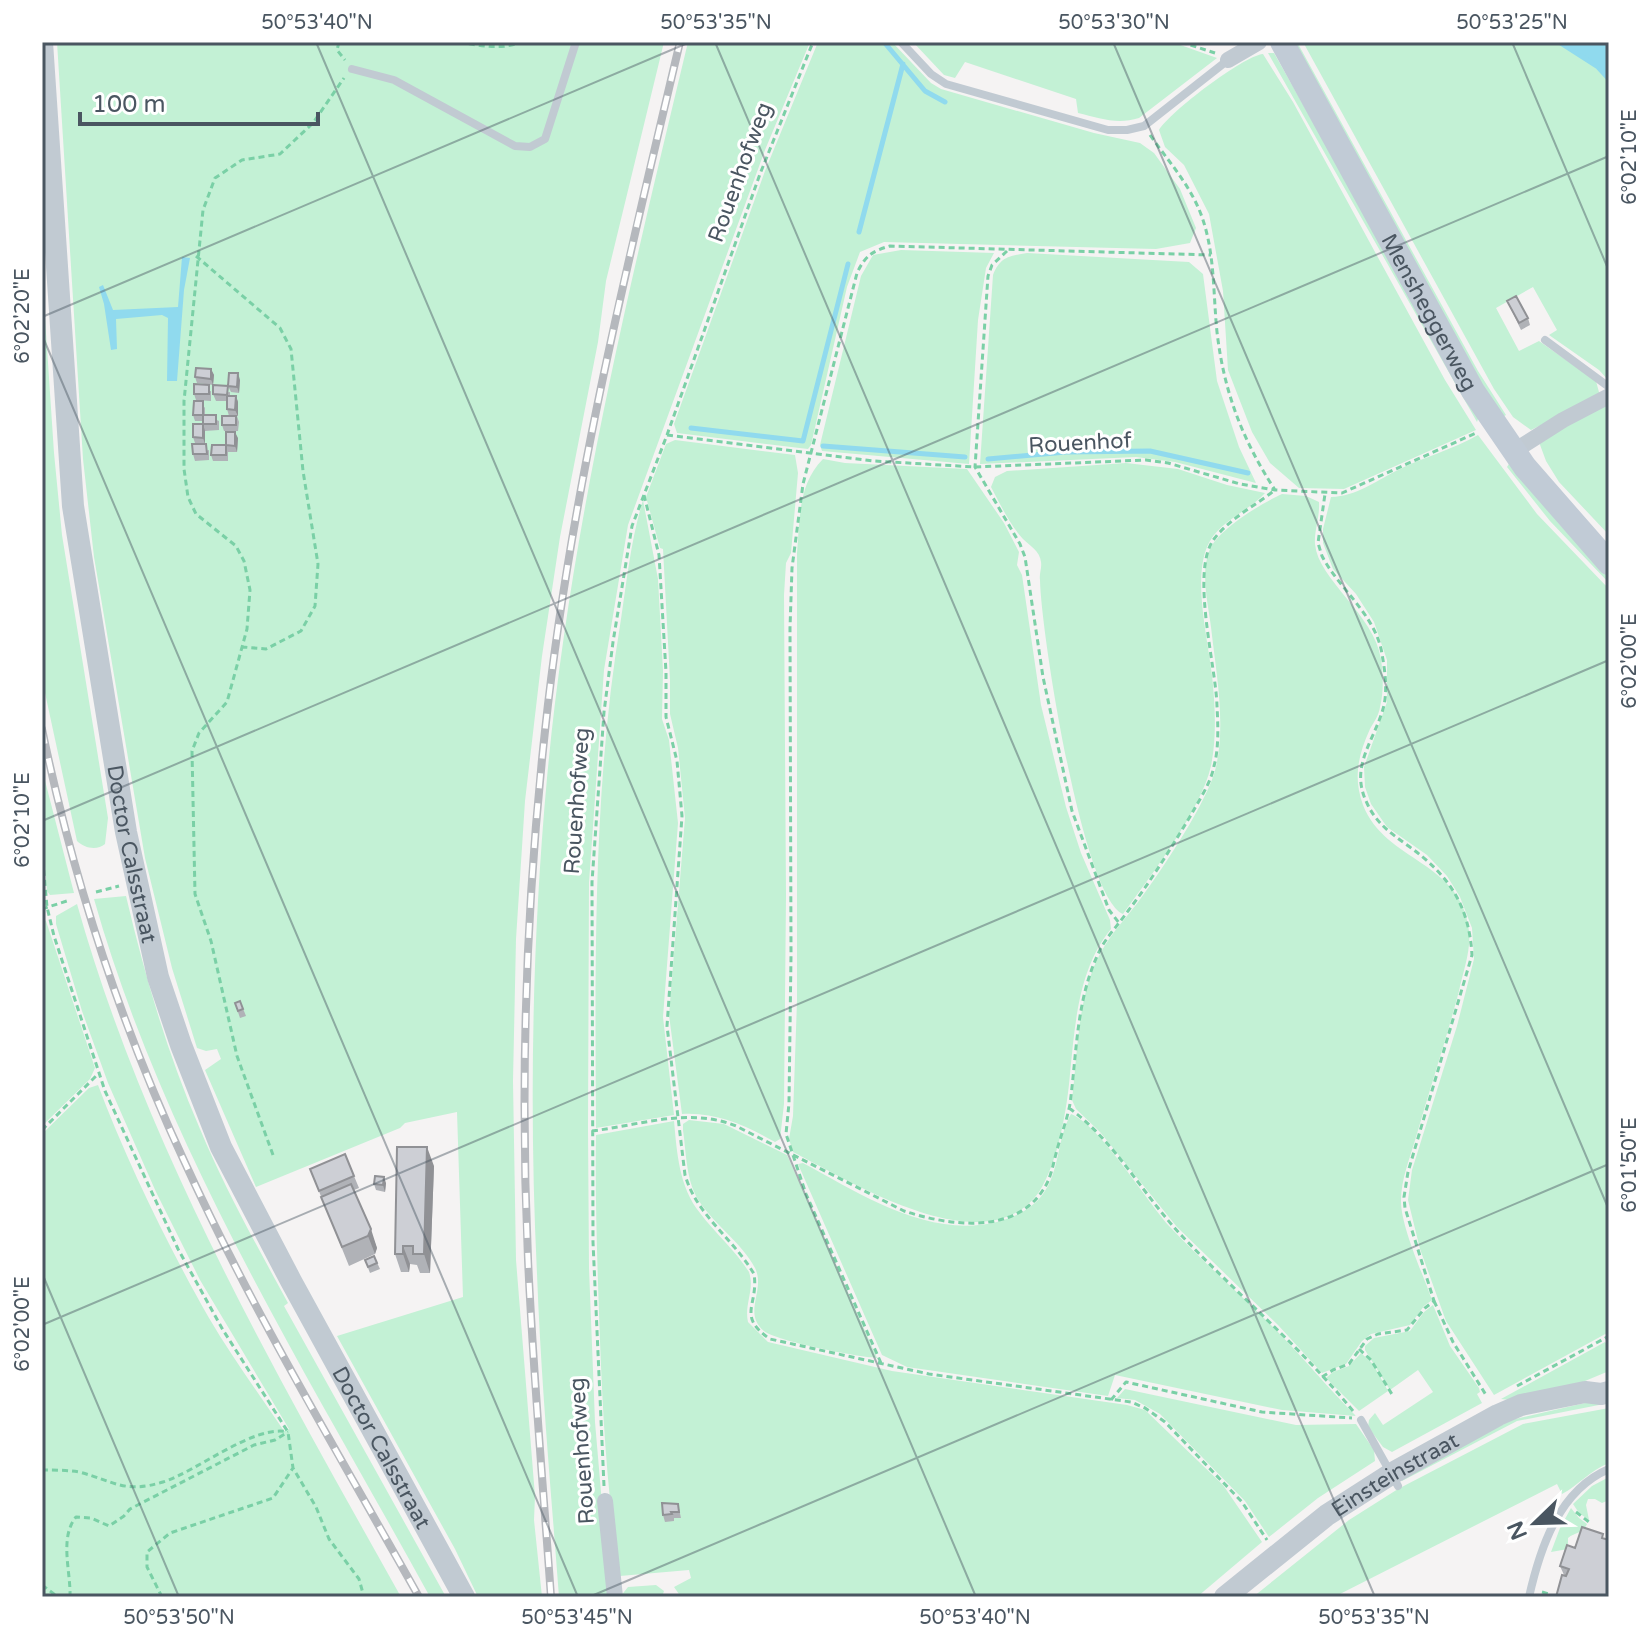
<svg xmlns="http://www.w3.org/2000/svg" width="1651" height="1639" font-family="'Varela Round',sans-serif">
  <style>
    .green { fill: #c3f1d5 }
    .water { fill: #90daee }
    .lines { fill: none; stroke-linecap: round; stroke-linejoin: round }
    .stream { stroke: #90daee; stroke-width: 5 }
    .path { stroke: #7ad0a6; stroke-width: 3; stroke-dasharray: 6 4; stroke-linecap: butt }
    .service { stroke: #c1cad2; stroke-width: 8 }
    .minor { stroke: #c1cad2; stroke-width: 16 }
    .tertiary { stroke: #c1cad2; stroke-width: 22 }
    .secondary { stroke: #c1cbd6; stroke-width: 24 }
    .rail-casing { stroke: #b5b8bd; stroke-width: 8 }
    .rail { stroke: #fff; stroke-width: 5; stroke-dasharray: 15; stroke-linecap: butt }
    .wall { fill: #b0b2b7 }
    .shaded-wall { fill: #909195 }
    .building { fill: #cdcfd5; stroke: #909195; stroke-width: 2 }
    .ticks { fill: none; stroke: #4a5661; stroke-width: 2; stroke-opacity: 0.45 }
    .labels { text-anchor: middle; stroke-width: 6; stroke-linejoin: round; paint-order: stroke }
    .street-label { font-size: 22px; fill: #4a5661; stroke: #fff }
    .neatline { fill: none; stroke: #4a5661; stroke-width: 3 }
    .ticks-label { font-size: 20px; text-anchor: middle; fill: #4a5661 }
  </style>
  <rect width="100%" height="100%" fill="#f5f3f3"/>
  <!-- green -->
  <path class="green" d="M57 42H664L606 281 598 342 560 537 542 656 525 801 516 939 513 1081 516 1260 535 1496 534 1520 542 1597H478L455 1549 337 1336 463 1297 457 1112 405 1123 400 1128 256 1187 205 1070 221 1059 217 1049 206 1051 197 1048 172 968 145 858 94 557 83 459Z
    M688 42H810L765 150 628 525 604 670 589 883 588 1129 589 1268 595 1422 610 1597H559C551 1490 541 1382 537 1274 529 1109 532 942 547 778 570 529 630 284 688 42Z
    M818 42H892L931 83 941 89 1094 133 1140 143 1154 153 1180 189 1196 228 1190 243 1156 249 884 242 860 252 847 287 811 445 808 449 677 433 674 424 765 171Z
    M913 42H1172L1217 58 1139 118C1117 125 1099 118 1078 113L1076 99 965 62 955 78 944 75Z
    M1291 42H1297L1478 371 1506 415 1501 418Z
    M1303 42H1559L1609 77V381L1599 370 1549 335 1557 330 1533 287 1496 308 1519 351 1539 341 1596 381 1600 396 1531 430 1513 417 1494 389Z
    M1268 53H1274L1479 416 1477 422Z
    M1263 54 1293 102 1445 380 1476 430 1344 489 1299 488 1270 463 1252 432 1228 370 1223 291 1209 214 1184 165 1165 147 1159 130C1170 112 1243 56 1263 54Z
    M901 250 994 253 986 268 978 320 969 464 822 451 820 445 861 276 873 255Z
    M1027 253 1189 262 1203 274 1217 381 1239 447 1256 483 1175 462 1136 457 980 464 993 275C1000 257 1009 256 1027 253Z
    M42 273 54 453 62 535 108 818 105 844C97 851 84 848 77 841L42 679Z
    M1609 401V535L1559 482 1546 461 1539 442Z
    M1478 435 1537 514 1609 589V1332L1494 1395 1446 1321 1420 1249 1408 1200 1412 1170 1457 1026 1474 959 1472 928 1460 897 1447 876 1427 855 1387 827 1371 804 1365 787 1364 767 1387 702V660L1374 622 1356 594 1333 569 1323 543V529L1331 497C1357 496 1374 482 1396 471 1423 457 1452 450 1478 435Z
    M675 440 795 455 798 473 791 553 786 563 784 595 786 896 784 1104 780 1139 775 1142C745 1125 716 1112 682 1114L669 1015 685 818 678 748 670 714V680L663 549 660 548 646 497 666 444Z
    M823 459 845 463 967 469 1004 523 1019 552 1017 565 1022 575 1041 705 1066 807 1081 853 1110 920 1111 929C1078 969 1075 1025 1070 1074 1067 1109 1058 1163 1039 1192 986 1267 850 1181 793 1152L789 1139 793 1116 797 1001V553C800 519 798 484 823 459Z
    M1510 462 1560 525 1609 575V583L1550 521 1507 467Z
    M1126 463 1178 469 1227 485 1265 493C1249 511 1222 520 1210 541 1191 573 1208 639 1212 675 1215 704 1217 737 1211 766 1201 810 1150 877 1123 914 1082 896 1041 631 1040 580 1039 574 1042 568 1041 562 1040 551 1030 546 1023 539 1010 525 1000 504 991 487L995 477 1007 471Z
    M1282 494 1306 496 1319 502C1320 517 1314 531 1315 544 1318 580 1374 614 1381 659 1383 675 1384 691 1380 707 1379 715 1374 722 1370 729 1358 755 1353 778 1363 805 1385 862 1462 861 1469 931 1471 952 1463 971 1459 991 1446 1040 1430 1088 1416 1137 1410 1158 1401 1179 1401 1201 1401 1227 1423 1274 1432 1300L1424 1306 1410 1325 1371 1334 1362 1341 1346 1364 1322 1373 1278 1325 1177 1227 1100 1132 1076 1109 1072 1100C1078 1051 1077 996 1101 952 1112 932 1128 916 1141 898 1163 868 1208 801 1216 767 1226 722 1216 672 1211 627 1208 604 1200 572 1210 549 1219 529 1262 503 1282 494Z
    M643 500 658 579 663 671 662 719 669 740 678 823 663 1017 674 1115 596 1128C595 958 593 787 621 619 627 579 631 539 643 500Z
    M42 769 74 893 50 895 47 891 42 829Z
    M126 896C145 976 167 1053 200 1129 225 1189 257 1246 288 1303L284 1306 446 1597H430C306 1371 165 1149 94 899Z
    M77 904C146 1150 277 1375 401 1597H42V1134L89 1088 98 1085C126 1160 169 1248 209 1318 232 1357 259 1394 284 1431L289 1429 200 1280 156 1192 108 1083 82 1011 56 924V916Z
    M42 918 46 921 95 1068 90 1079 42 1126Z
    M1071 1114C1101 1126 1146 1201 1171 1228 1203 1262 1239 1293 1272 1326 1301 1355 1327 1387 1356 1416L1282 1410 1115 1375 1108 1396 907 1367 882 1355 798 1164 803 1163C861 1194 928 1239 997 1222 1015 1217 1032 1209 1043 1194 1060 1171 1057 1138 1071 1114Z
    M689 1120 724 1124 787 1155 877 1358C858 1357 776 1341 764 1331 742 1313 766 1290 755 1268 741 1241 711 1223 696 1196 686 1177 686 1151 683 1130V1124Z
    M674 1121C677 1153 679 1187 700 1213 715 1233 735 1250 749 1272 755 1290 744 1304 748 1322L768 1342 892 1371 1127 1405 1145 1410 1223 1485 1262 1542 1197 1597H681L674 1587 691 1578 689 1570 620 1576C606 1489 602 1401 599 1313 597 1253 595 1194 596 1135Z
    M1433 1305 1450 1346 1479 1388 1480 1392 1477 1394 1482 1403 1392 1452 1383 1447 1368 1427 1369 1420 1375 1413 1383 1425 1433 1392 1418 1370 1390 1390 1365 1350V1346L1374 1338 1410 1331 1424 1312Z
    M1605 1342 1609 1347V1371L1573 1386 1511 1400 1501 1399Z
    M1361 1353 1373 1364 1388 1391 1359 1411 1326 1378 1333 1372 1349 1366Z
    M1125 1389 1296 1425 1356 1424 1374 1450 1375 1461 1318 1498 1269 1537 1245 1501 1160 1414 1135 1400 1117 1398Z
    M1598 1400 1609 1403 1517 1421 1402 1481 1401 1479 1511 1420Z
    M1609 1408V1463C1589 1471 1579 1485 1562 1494L1557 1484 1334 1597H1253L1349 1520 1398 1489 1523 1424Z
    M1609 1477V1500L1602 1503 1595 1499H1588L1586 1505 1589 1520 1579 1513 1573 1504 1592 1486Z
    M1571 1508 1579 1518 1587 1524C1583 1534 1575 1532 1568 1538V1549L1551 1552 1560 1528Z
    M656 1585 664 1591 662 1597H620L628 1587Z"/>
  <!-- water -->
  <path class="water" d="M1559 42H1609V77Z
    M182 257 190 258 184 290 177 381H167L168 318 162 315 116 319 117 349 111 350 104 304 99 287 103 285 113 310 178 307Z"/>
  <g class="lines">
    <!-- stream -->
    <path class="stream" d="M884 42 925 91 945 102
      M1559 42 1598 67 1609 79
      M859 232 903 64
      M691 428 803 441 848 264
      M823 446 965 457
      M988 459 1066 452 1150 451 1248 473"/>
    <!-- path -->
    <path class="path" d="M339 42 337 50 345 60
      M459 42C481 46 501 50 522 42
      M1181 42 1215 53
      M1150 135C1169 162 1191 186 1202 217 1215 254 1213 293 1217 332 1224 392 1242 439 1275 490
      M1007 251 992 265 988 276 975 467 1020 544 1025 557 1043 677 1072 811 1109 910 1119 923
      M196 256 280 328 291 349 303 471 318 564 315 606 301 631 266 649 243 647
      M667 435 874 461 975 467 1146 460 1168 463 1240 484 1275 490 1342 493 1476 433
      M644 495 659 555 666 672V717L677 761 682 816 667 1026 685 1175C697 1216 733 1238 754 1274 759 1305 736 1316 770 1339L929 1374 1131 1402 1145 1408 1165 1422 1242 1502 1267 1540
      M42 850 47 907 54 936 105 1091 178 1249 223 1330 288 1432 293 1468 316 1507 329 1539 359 1579 364 1597
      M96 892 119 886
      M42 909 70 900
      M1069 1108C1115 1141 1143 1195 1182 1236 1238 1295 1301 1347 1353 1411
      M42 1130 98 1074
      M592 1131C640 1125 690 1107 736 1126L904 1211C947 1225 1013 1236 1043 1190 1051 1179 1053 1164 1057 1150 1061 1135 1067 1120 1070 1104 1077 1052 1076 998 1100 950 1107 936 1119 924 1128 911 1151 881 1171 848 1191 815 1199 800 1211 783 1214 766 1219 748 1218 725 1217 706 1216 666 1190 571 1214 539 1229 519 1256 505 1275 490
      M273 1155 237 1056 211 941 195 894 192 751 199 733 227 702 247 629 250 590 244 561 236 546 196 514 188 497 184 469V401L203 210 215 178 242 160 280 154 313 123 344 78
      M1434 1301 1453 1342 1486 1395
      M1359 1349 1371 1360 1393 1396
      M881 1363 806 1194 786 1134 789 1103 791 955 790 628 792 568 803 484 857 273C865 256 872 251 890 246L1211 255
      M1322 1377 1333 1370 1349 1364 1367 1339 1378 1334 1407 1330 1425 1308 1434 1301 1405 1208 1404 1197 1408 1172 1472 955C1469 904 1448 874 1407 845 1389 832 1375 822 1366 801 1350 766 1374 741 1383 709 1388 692 1385 671 1382 654 1376 615 1339 589 1322 556L1318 543 1325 494
      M1517 1386 1609 1336
      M1111 1400 1126 1382 1262 1412 1352 1418
      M42 1470C54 1470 67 1470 79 1472 114 1481 124 1494 163 1482 196 1472 254 1424 288 1432
      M604 1486 593 1242 592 882 604 712 613 642 632 526 667 435 760 174 813 42
      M1576 1512 1589 1522
      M42 1585 58 1597
      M1542 1592 1549 1594 1548 1597
      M70 1597C71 1572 59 1538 76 1517L91 1518 109 1526 124 1516 130 1509 254 1445 275 1440 288 1432
      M162 1597 147 1567V1552L170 1533 273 1498 293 1468"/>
    <!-- service -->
    <path class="service" d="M901 42 931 74 946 84 1108 130H1127L1144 126 1228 60
      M352 69 394 80 515 146 530 147 545 139 576 42
      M1545 340 1609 387
      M1361 1420 1398 1486
      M1529 1597C1540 1548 1559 1490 1609 1469"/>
    <!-- minor -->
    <path class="minor" d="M1228 60 1259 42
      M1514 451 1563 420 1609 396
      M605 1501 615 1597"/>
    <!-- tertiary -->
    <g class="tertiary">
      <path id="s1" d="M42 42 73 506 126 832 158 977 181 1045 221 1147 291 1281 464 1597"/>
      <path id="s2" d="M1225 1597 1327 1515 1391 1474 1498 1415 1521 1405 1585 1392 1601 1394 1609 1392"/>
    </g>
    <!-- secondary -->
    <path class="secondary" id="s3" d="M1282 42 1473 391 1525 467 1609 563"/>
    <defs>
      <path id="rail" d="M42 729C73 879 121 1026 186 1165 254 1314 339 1454 419 1597
        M551 1597C543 1484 533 1372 528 1259 520 1083 526 905 545 731 570 497 626 270 680 42"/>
    </defs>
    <!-- rail casing -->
    <use href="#rail" class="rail-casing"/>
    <!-- rail -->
    <use href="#rail" class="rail"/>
  </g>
  <!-- wall -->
  <path class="wall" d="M1507 301 1528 318 1530 325 1521 330Z
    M211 369 214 375 213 385 197 383 195 377Z
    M240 380 239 393 231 392 228 386Z
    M211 391V401L196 400 194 394Z
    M230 392V396H236L238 402V416H237L239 422 238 431H224L222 425 229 416 227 409V401H216L213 394Z
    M205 407V415L219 421V430L205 431V444L195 443 193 437 203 424V421H195L193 415Z
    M238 438 237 452H228L226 445Z
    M226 445 228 452V461H213L211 455Z
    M209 450V460L195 461 193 454Z
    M240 1001 246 1016 240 1018 235 1003Z
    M434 1166 430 1273H420L417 1265 410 1264 409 1272H401L395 1254Z
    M310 1169 354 1176 359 1188 354 1190 377 1248 375 1254 349 1266Z
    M386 1183 385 1192 376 1190 374 1184Z
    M374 1256 380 1269 370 1273 365 1260Z
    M678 1504 681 1518H674V1521L665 1522 663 1515Z
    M1575 1548 1609 1597 1564 1575 1560 1566Z"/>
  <!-- shaded-wall -->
  <path class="shaded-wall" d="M211 369 214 375 213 385 211 379Z
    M238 373 240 380 239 393 237 387Z
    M236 396 238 402V416L235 410Z
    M203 424 205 431V444L203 438Z
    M235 432 238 438 237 452 235 446Z
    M427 1147 434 1166 430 1273 424 1254Z
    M384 1177 386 1183 385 1192 383 1185Z
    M371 1229 377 1248 375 1254 368 1236Z
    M403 1246 410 1264 409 1272 403 1254Z"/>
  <!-- building -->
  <path class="building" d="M1516 296 1528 318 1519 323 1507 301Z
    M196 368 211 369V379L195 377Z
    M229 373H238L237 387 228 386Z
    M194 384 209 385V394H194Z
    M213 385 228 386 227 395 213 394Z
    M227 396H236L235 410 227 409Z
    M194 401H203V415H193Z
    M203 415H216V424H203Z
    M222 416H236V425H222Z
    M193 424H203V438L193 437Z
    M226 432H235V446L226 445Z
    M192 444H206L207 454H193Z
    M212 445H226V455H211Z
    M240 1001 243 1009 238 1011 235 1003Z
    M397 1147H427L424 1254H413V1246H403V1254H395Z
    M345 1154 354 1176 319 1191 310 1169Z
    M375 1176 384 1177 383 1185 374 1184Z
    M351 1184 371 1229 368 1236 342 1247 321 1197Z
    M374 1256 377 1263 368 1267 365 1260Z
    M662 1503 678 1504 679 1512H671L672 1514 663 1515Z
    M1582 1527 1603 1534 1602 1538 1609 1540V1597H1556L1562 1575 1566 1576 1569 1569 1560 1566 1567 1545 1575 1548Z"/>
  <!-- ticks -->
  <path class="ticks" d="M316 42 976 1597M715 42 1375 1597M1113 42 1609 1210M1512 42 1609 271M42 317 690 42M42 335 578 1597M42 821 1609 156M42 1273 179 1597M42 1325 1609 660M589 1597 1609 1164"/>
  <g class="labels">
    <!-- street labels -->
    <g class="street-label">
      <text transform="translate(739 172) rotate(-70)" y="8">Rouenhofweg</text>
      <text dy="8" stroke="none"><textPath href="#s3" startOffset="308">Mensheggerweg</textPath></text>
      <text transform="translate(1080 442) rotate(-3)" y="8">Rouenhof</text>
      <text transform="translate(576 801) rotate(-86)" y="8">Rouenhofweg</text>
      <text dy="8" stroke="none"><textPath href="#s1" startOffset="818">Doctor Calsstraat</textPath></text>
      <text dy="8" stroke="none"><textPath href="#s1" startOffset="1466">Doctor Calsstraat</textPath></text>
      <text transform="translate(581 1451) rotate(-94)" y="8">Rouenhofweg</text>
      <text dy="8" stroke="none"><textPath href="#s2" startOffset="210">Einsteinstraat</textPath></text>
    </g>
  </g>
  <!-- border -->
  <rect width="1651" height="1639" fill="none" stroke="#ffffff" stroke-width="88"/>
  <!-- north arrow -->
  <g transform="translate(1535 1523) rotate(247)" stroke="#ffffff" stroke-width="6" paint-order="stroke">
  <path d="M0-6L14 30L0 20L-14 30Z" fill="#4a5661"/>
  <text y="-12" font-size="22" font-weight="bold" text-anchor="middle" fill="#4a5661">N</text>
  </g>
  <!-- scale -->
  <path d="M80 112v12h238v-12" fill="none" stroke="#4a5661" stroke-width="4"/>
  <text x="92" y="112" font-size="24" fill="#4a5661" stroke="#ffffff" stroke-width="6" paint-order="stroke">100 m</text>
  <rect x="44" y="44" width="1563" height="1551" class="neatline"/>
  <g class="ticks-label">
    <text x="317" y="29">50°53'40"N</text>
    <text x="716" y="29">50°53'35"N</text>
    <text x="1114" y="29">50°53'30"N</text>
    <text x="1512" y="29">50°53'25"N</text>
    <text transform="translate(1629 157) rotate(-90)" y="7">6°02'10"E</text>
    <text transform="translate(22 316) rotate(-90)" y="7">6°02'20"E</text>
    <text transform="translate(1629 661) rotate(-90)" y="7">6°02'00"E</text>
    <text transform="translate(22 820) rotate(-90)" y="7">6°02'10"E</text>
    <text transform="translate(1629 1165) rotate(-90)" y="7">6°01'50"E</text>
    <text transform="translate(22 1324) rotate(-90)" y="7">6°02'00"E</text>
    <text x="179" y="1624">50°53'50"N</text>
    <text x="577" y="1624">50°53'45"N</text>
    <text x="975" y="1624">50°53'40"N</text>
    <text x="1374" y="1624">50°53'35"N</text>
  </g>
</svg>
